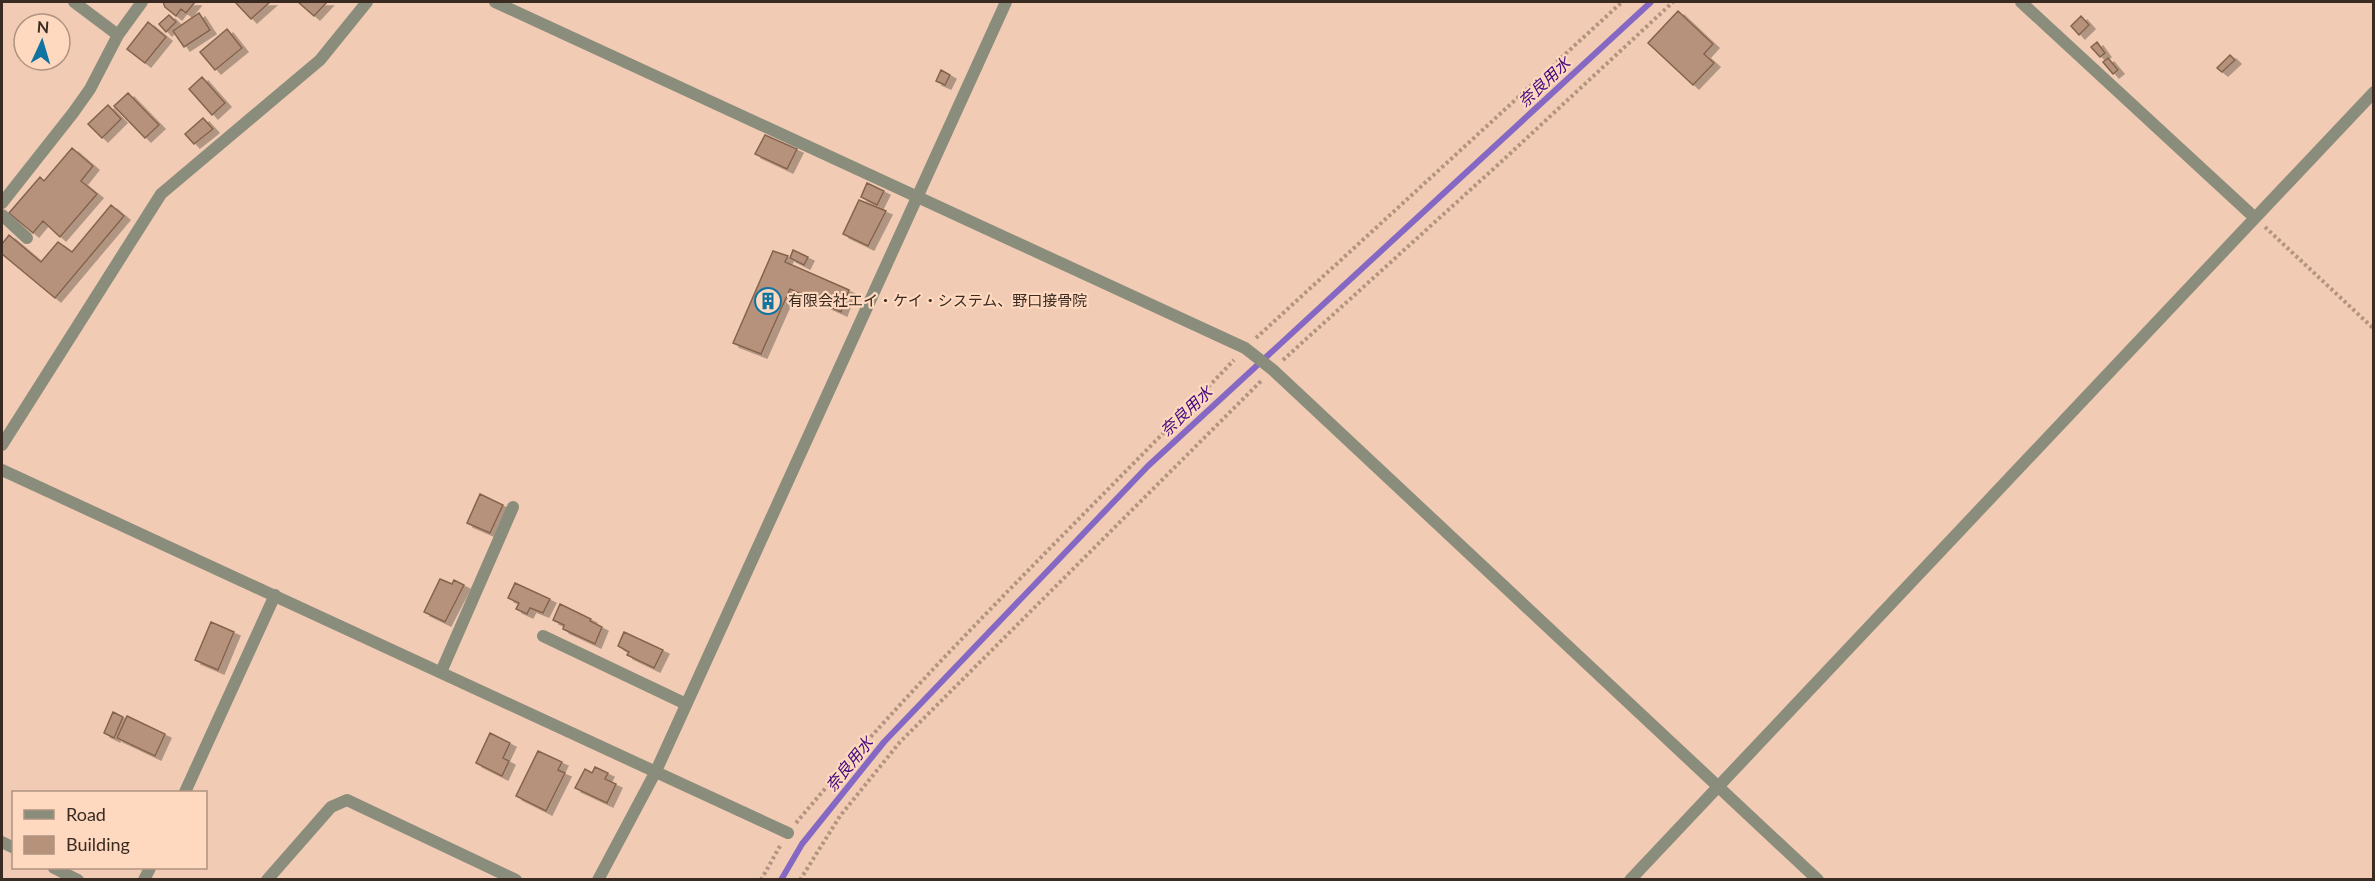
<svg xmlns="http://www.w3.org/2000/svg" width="2375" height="881" font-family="Lato,'Noto Sans JP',sans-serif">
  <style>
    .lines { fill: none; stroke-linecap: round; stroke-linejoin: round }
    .stream { stroke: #8468c4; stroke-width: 6 }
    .building { fill: #b6927b; stroke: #84634d; stroke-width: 1.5; filter: url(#shadow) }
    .path { stroke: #b29481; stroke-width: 4; stroke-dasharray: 3 3; stroke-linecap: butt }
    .minor { stroke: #8a8d7c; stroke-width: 12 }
    .tertiary { stroke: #8a8d7c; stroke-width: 12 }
    .labels { text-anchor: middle; stroke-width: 4.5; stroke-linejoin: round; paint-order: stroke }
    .poi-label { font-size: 15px; fill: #392b21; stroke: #fed8bf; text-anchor: start }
    .water-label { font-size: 16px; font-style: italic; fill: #3f087d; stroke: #fed8bf }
  </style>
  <defs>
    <filter id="shadow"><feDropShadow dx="6" dy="4" stdDeviation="0" flood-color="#0004"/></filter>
  </defs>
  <rect width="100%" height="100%" fill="#f1cbb3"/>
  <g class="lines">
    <!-- stream -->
    <path class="stream" d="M781 880 802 844 884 742 1148 466 1651 2"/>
  </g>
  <!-- building -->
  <path class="building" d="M163 2H195L186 13 181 9 176 16 165 7Z
    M235 2H270L251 19Z
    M298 2H327L314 16Z
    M1678 11 1713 44 1704 54 1714 63 1693 85 1648 43Z
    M199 13 210 30 184 47 173 31Z
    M169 15 176 22 166 32 159 24Z
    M2081 16 2089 25 2079 35 2071 26Z
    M148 22 166 37 145 63 127 49Z
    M227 29 242 48 215 70 200 52Z
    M2097 42 2105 53 2100 57 2091 47Z
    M2230 55 2235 60 2222 72 2217 68Z
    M2108 58 2118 70 2113 74 2103 62Z
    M941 70 950 75 945 85 936 81Z
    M202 77 225 103 212 115 189 89Z
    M128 93 159 125 145 138 114 106Z
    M108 105 121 119 102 138 88 124Z
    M203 118 213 129 194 144 185 134Z
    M765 135 797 149 787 169 755 154Z
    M72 148 93 166 81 181 97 194 60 237 43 221 33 233 9 213 40 177 44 181Z
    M867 183 884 191 877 205 861 197Z
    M859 200 886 211 868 246 843 234Z
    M111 205 124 216 55 298 2 254V244L9 235 41 262 58 242 72 252Z
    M793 250 808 257 804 265 790 258Z
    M773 251 788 256 785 262 849 290 841 312 790 289 761 354 733 343Z
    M480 494 503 505 490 533 467 523Z
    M440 579 452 584 454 580 464 585 445 622 424 612Z
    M515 583 550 599 543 613 530 608 527 614 516 609 519 603 508 598Z
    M560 604 591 619 590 621 602 627 595 644 563 629 564 625 553 620Z
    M211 622 234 632 218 670 195 660Z
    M624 632 663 650 654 668 627 655 629 652 618 646Z
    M113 712 123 717 114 738 104 733Z
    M127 716 165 734 155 756 117 738Z
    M490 733 510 743 503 758 509 761 502 776 476 763Z
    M538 751 562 762 558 770 565 773 546 811 516 796Z
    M595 767 608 773 605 779 616 784 607 803 575 788 585 769 592 773Z"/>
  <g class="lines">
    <!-- path -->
    <path class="path" d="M2265 227 2374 329
      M1256 338 1622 2
      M1283 360 1501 162 1673 2
      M796 823C932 660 1088 513 1234 360
      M761 880 780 846
      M800 880 840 816 900 742 1262 380"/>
    <!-- minor -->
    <path class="minor" d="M74 2 118 35
      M495 2 1245 348 1273 370 1818 880
      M2021 2 2254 217
      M2 203 73 113 90 89 118 35 142 2
      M2 215 27 238
      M2 445 161 194 320 60 367 2
      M2 470 788 833
      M543 636 686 704
      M441 672 513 507
      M185 792 275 595
      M2 842 14 848
      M54 868 78 880
      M144 880 150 868
      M267 880 331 807 347 800 516 880
      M1630 880 2374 92"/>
    <!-- tertiary -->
    <path class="tertiary" d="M598 880 656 771 1006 2"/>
  </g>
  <!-- icons -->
  <defs>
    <symbol id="building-ring" viewBox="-11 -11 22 22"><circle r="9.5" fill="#fed8bf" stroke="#1074a0" stroke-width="1.5"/><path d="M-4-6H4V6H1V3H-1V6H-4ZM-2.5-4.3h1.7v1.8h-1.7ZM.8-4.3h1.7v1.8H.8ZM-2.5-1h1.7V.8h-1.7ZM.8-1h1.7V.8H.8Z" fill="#1074a0"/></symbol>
  </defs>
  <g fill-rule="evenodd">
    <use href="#building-ring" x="753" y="286" width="30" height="30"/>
  </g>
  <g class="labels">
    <!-- poi labels -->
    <g class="poi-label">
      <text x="788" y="306">有限会社エイ・ケイ・システム、野口接骨院</text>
    </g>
    <!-- water labels -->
    <g class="water-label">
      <text transform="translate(1544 82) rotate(-43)" y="6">奈良用水</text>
      <text transform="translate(1186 411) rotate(-43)" y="6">奈良用水</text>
      <text transform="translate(849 764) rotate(-51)" y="6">奈良用水</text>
    </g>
  </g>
  <!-- border -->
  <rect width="2375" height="881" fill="none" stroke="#392b21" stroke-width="6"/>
  <!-- legend -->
  <rect x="12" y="791" width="195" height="78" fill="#fed8bf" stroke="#af9380" stroke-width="1.5"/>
  <rect x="24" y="810" width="30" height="9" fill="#8a8d7c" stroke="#af9380" stroke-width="1.5"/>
  <text x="66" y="821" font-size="18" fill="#392b21">Road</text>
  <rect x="24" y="836" width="30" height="18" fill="#b6927b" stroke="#af9380" stroke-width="1.5"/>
  <text x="66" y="851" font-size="18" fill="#392b21">Building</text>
  <!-- north arrow -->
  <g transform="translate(42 42) rotate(4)"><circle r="28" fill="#fed8bf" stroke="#af9380" stroke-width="1.5"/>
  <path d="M0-4.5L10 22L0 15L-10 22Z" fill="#1074a0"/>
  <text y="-9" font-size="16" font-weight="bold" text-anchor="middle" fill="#392b21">N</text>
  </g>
</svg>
